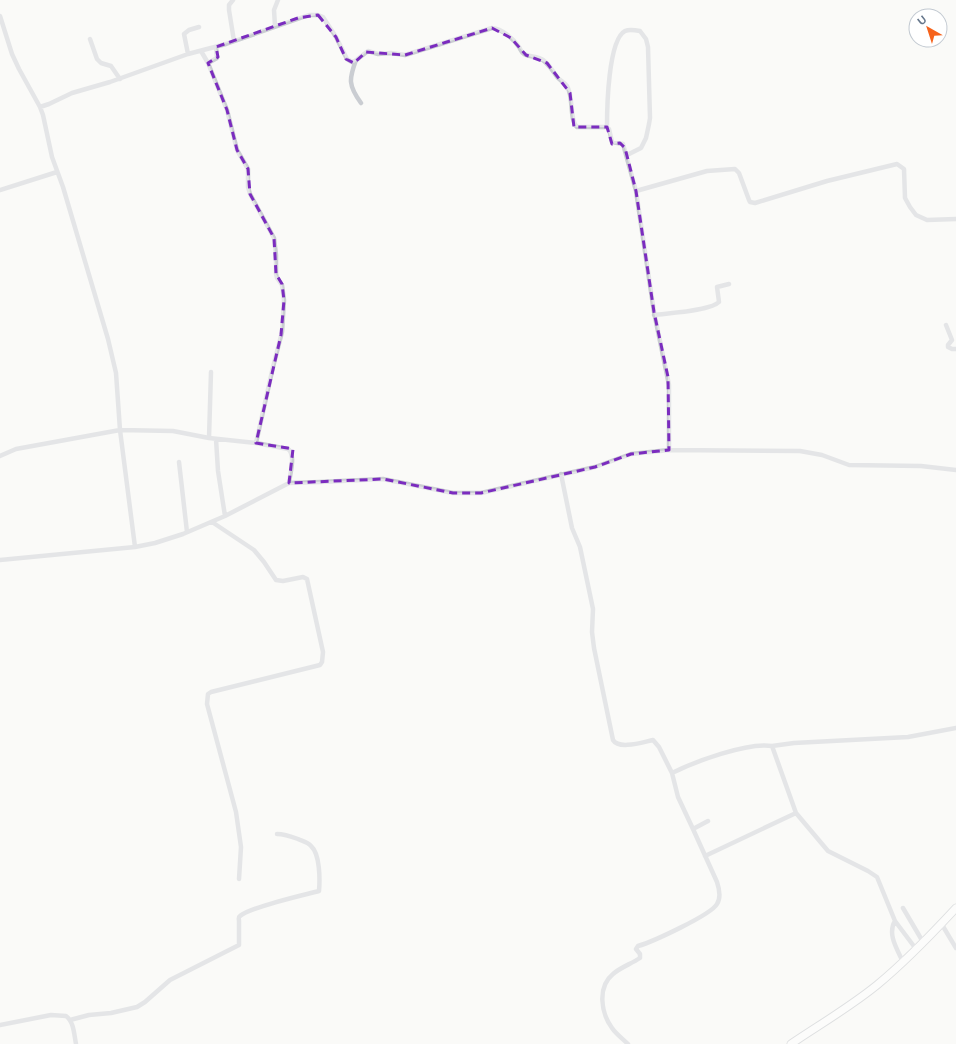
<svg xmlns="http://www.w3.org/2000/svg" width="956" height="1044" font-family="Arial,sans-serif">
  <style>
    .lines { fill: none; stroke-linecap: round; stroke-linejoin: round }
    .primary-casing { stroke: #bdc0c5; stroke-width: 9 }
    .minor { stroke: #cacdd2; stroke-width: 4.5 }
    .primary { stroke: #fff; stroke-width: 7 }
    .marked { fill: none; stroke: #7b2cbf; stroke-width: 3; stroke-dasharray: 8 5; stroke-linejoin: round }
  </style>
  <rect width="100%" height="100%" fill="#fafaf8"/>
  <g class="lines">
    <defs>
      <path id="primary" d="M791 1044C819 1025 850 1007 877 985 905 962 931 935 956 908"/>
    </defs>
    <!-- primary casing -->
    <use href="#primary" class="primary-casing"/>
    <!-- minor -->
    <path class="minor" d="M233 0 229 5V10L234 41
      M0 16 12 54 19 69 40 107 43 115 52 157 63 187 108 339 116 373 120 430 135 547
      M275 26 274 10 278 0
      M90 39 97 59 101 63 111 66 120 79
      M201 51 208 63 227 110 237 150 248 169V187L250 194 274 238 276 255V274L277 278 282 285 284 300 282 332 273 367 256 443
      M188 54 184 34 189 30 199 27
      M356 60C349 79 348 85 361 103
      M208 63 217 58 216 47
      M40 107 49 104 72 93 110 82 188 54 226 44 309 15H318L323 17 336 37 347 59 352 62 355 61 368 51 378 54 391 53 405 55 492 28C502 29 513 38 519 47 521 50 521 52 524 54 529 57 534 56 539 58 548 61 552 71 558 78 561 81 565 83 567 86 574 97 569 120 577 127H607L609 129 612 142 623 144 636 191
      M607 127C607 109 608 40 625 31 629 29 635 30 640 31L646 39 648 47 650 118 649 124 646 138 641 148 627 155
      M0 190 57 172
      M654 315C668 313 710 311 719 302L717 287 729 284
      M946 325 952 340 948 345V347L952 349H956
      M209 438 211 372
      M216 439 218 471 225 516
      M669 450V385L654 312 636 191 707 171 735 169 739 173 749 200 750 202 755 203 827 181 897 164 904 169 905 198 910 207 916 215 927 220 956 219
      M0 456 16 449 120 430 173 431 209 438 256 443 288 449C296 455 290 473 289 483
      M179 462 187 532
      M561 474 572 528 580 547 593 609 592 632 594 648 613 740C619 750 643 742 653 740L659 747 672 773
      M212 522 254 550 264 562 276 580 283 581 303 577 307 579 323 652 322 662 320 665 211 692 208 694 207 704 236 812 241 847 239 879
      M0 560 135 547 155 543 183 534 225 516 289 483 320 482 383 479 453 493H481L595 467 631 454 669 450 800 451 822 455 849 465 921 466 956 470
      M772 746 794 743 908 737 956 728
      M693 829 708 821
      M705 856 796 813
      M903 908 923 942
      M895 921C887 934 897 949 903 962
      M941 923 956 948
      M70 1020 89 1015 111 1013 137 1007 145 1002 170 980 239 945V921C239 919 238 917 240 916 250 907 304 895 319 891 320 879 320 854 311 846 308 842 302 841 298 839 290 836 284 834 277 834
      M0 1025 51 1015 66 1016C74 1022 74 1034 76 1044
      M628 1044C623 1039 616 1034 612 1028 601 1013 597 987 613 974 621 967 631 964 640 958V954L636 949 638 946C652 942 711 915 717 904 721 898 719 888 717 882L693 829 678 797 672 773C694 762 747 742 772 746L796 813 828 851 868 871 877 877 895 921 916 949"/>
    <!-- primary -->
    <use href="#primary" class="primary"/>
  </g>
  <!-- marked area -->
  <path d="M0 0H956V1044H0ZM318 15 336 37 346 59 354 63 366 52 405 55 492 28 511 38 526 55 547 63 570 93 574 127H607L612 144 620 143 625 148 636 191 654 312 668 377 669 450 631 454 595 467 481 493H453L383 479 289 483 293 449 256 443 281 335 284 300 282 284 276 274 274 238 250 194 248 169 237 150 227 110 208 63 218 57 216 47 298 18Z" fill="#fafaf8" fill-opacity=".55" fill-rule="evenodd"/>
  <path class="marked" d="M318 15 336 37 346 59 354 63 366 52 405 55 492 28 511 38 526 55 547 63 570 93 574 127H607L612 144 620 143 625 148 636 191 654 312 668 377 669 450 631 454 595 467 481 493H453L383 479 289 483 293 449 256 443 281 335 284 300 282 284 276 274 274 238 250 194 248 169 237 150 227 110 208 63 218 57 216 47 298 18Z"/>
  <!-- north arrow -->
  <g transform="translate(928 28) rotate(321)"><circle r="19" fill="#ffffff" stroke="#c2c9d1"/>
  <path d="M0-3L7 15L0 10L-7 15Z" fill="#f6631c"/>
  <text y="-6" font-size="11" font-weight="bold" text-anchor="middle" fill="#66778c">U</text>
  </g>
</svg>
